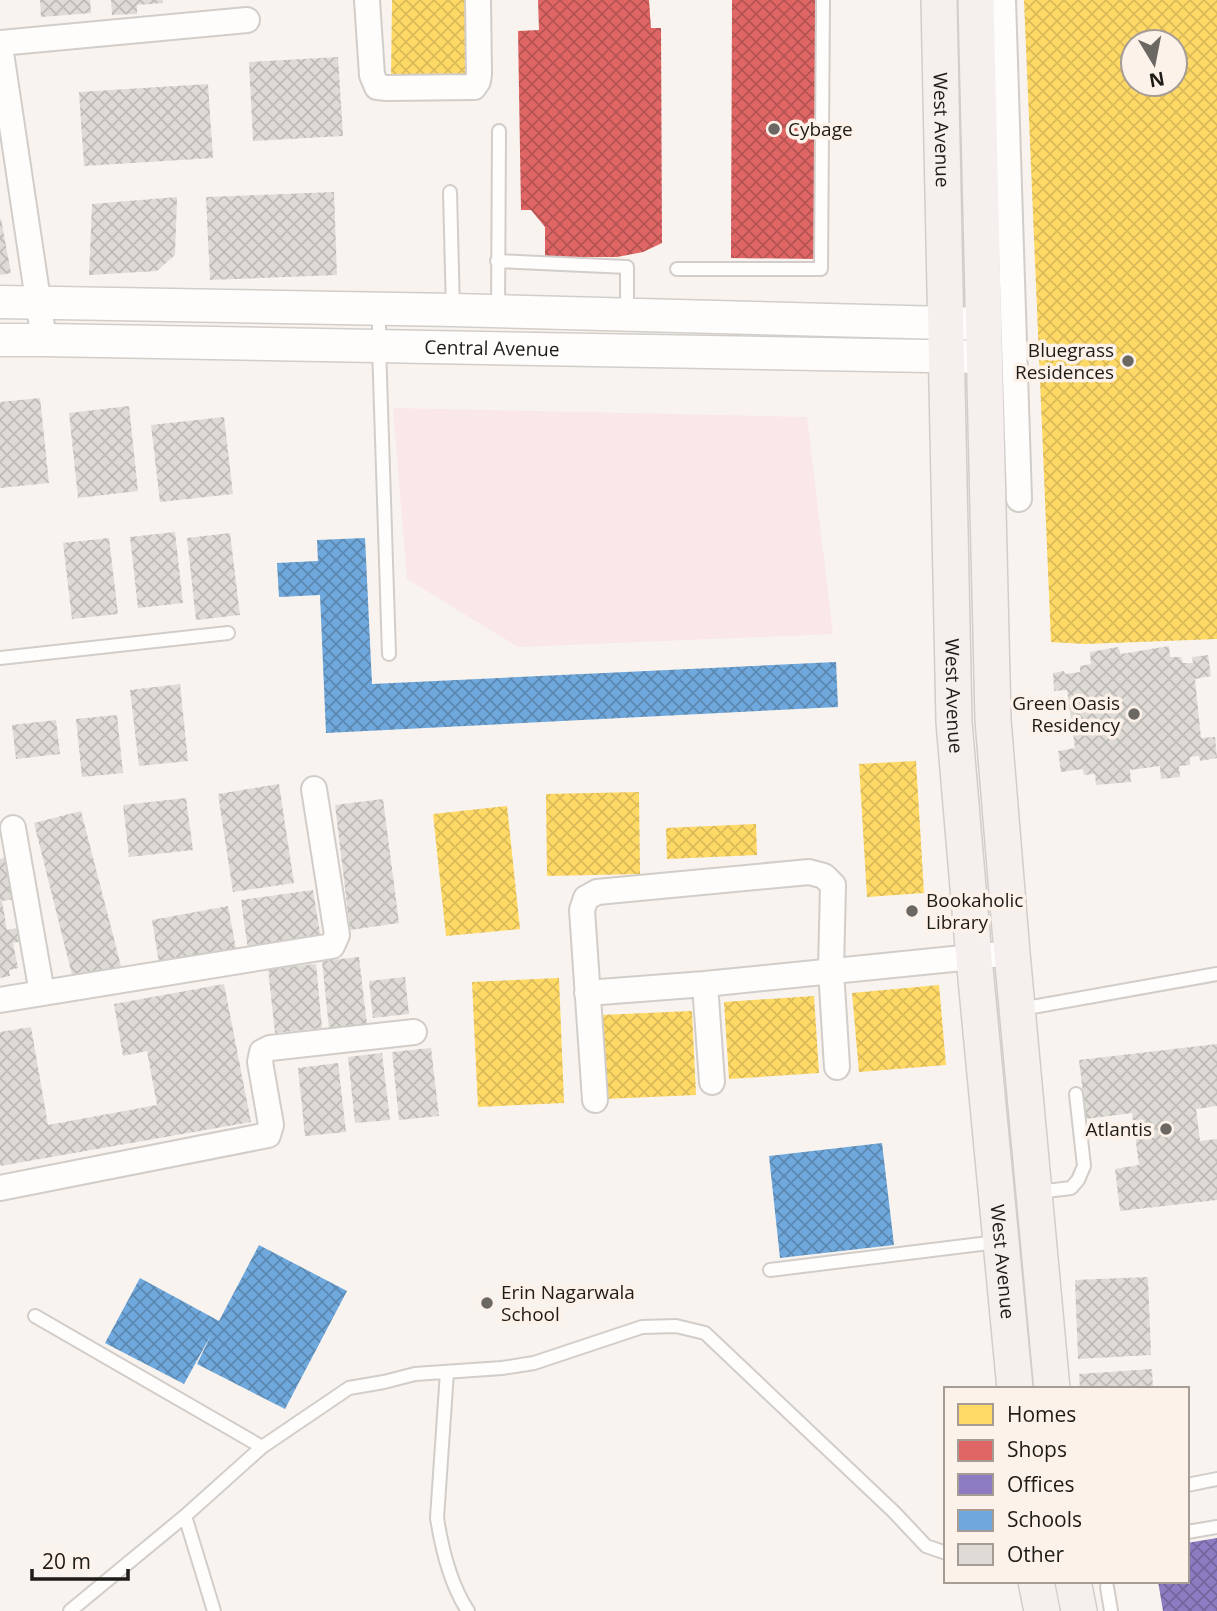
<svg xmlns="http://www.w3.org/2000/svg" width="1217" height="1611" font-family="'Open Sans',sans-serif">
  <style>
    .green { fill: #fae7e8 }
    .homes { fill: url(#homes-cross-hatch); fill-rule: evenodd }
    .shops { fill: url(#shops-cross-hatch) }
    .offices { fill: url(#offices-cross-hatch) }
    .schools { fill: url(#schools-cross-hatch) }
    .building { fill: url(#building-cross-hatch) }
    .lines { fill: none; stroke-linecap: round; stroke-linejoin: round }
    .service-casing { stroke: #d2cdc9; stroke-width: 16 }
    .minor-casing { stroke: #d2cdc9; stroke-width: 28 }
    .tertiary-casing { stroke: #d2cdc9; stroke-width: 35 }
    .secondary-casing { stroke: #d2cdc9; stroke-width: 38 }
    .service { stroke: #fefdfc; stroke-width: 12 }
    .minor { stroke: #fefdfc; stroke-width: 24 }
    .tertiary { stroke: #fefdfc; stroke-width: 32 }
    .secondary { stroke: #f5f0ed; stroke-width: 35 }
    .poi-dot { fill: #6b6763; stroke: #fdf2e9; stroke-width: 2.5 }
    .labels { text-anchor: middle; stroke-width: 7; stroke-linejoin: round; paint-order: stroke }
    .poi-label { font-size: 19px; fill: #1f1c18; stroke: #fdf2e9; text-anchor: start }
    .street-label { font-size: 19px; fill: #1f1c18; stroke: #fdf2e9 }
  </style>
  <defs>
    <pattern id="homes-cross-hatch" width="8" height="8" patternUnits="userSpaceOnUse" patternTransform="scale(1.75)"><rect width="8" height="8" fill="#ffd966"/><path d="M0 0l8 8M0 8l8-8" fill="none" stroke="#daba58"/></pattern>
    <pattern id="shops-cross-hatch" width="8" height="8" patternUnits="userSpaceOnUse" patternTransform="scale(1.75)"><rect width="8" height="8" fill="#e06666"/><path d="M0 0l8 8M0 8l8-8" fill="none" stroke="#b55353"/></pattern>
    <pattern id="offices-cross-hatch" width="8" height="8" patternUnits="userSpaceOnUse" patternTransform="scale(1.75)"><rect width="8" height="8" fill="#8e7cc3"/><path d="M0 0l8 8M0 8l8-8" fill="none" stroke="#73659d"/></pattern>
    <pattern id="schools-cross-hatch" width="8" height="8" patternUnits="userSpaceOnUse" patternTransform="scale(1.75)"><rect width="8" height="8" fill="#6fa8dc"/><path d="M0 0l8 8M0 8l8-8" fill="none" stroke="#5b88b1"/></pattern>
    <pattern id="building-cross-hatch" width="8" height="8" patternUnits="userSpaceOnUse" patternTransform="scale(1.75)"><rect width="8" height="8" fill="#dedbd6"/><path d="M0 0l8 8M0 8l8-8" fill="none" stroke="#bebbb7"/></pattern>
  </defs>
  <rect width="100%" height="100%" fill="#f8f3ee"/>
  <!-- green -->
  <path class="green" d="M393 408 807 417 833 634 518 647 407 579Z"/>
  <!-- homes -->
  <path class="homes" d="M392 0H470V80H391Z
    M1024 0H1217V639L1085 644 1051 642ZM1133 42H1175V84H1133Z
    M916 761 924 893 867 897 859 764Z
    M639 792 640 874 547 876 546 794Z
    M507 806 520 929 446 936 433 814Z
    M756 824 757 855 667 859 666 828Z
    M559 978 564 1103 478 1107 472 982Z
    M939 985 946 1065 859 1072 852 993Z
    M814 996 819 1073 729 1079 724 1002Z
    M692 1011 696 1095 605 1099 601 1015Z"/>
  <!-- shops -->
  <path class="shops" d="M538 0H649L651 28H661L662 243 643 252 617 257H545V227L531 210H521L518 31 539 30Z
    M732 0H817L816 259 731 258Z"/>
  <!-- offices -->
  <path class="offices" d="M1217 1538V1611H1163L1158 1581H1187V1543Z"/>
  <!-- schools -->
  <path class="schools" d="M365 538 372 684 836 662 838 707 326 733 320 595 279 597 277 563 318 561 317 540Z
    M882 1143 894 1245 780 1258 769 1156Z
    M259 1245 347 1291 285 1409 197 1364 211 1335 184 1384 105 1343 140 1278 219 1321Z"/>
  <!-- building -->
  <path class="building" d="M40 0H90L91 13 41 17Z
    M111 0H163V3L137 5V14L112 15Z
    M338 57 343 136 253 141 249 62Z
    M208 84 213 158 84 166 79 92Z
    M334 192 337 275 210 280 206 197Z
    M177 197 175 255 157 271 89 275 92 204Z
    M0 219H1L11 273 0 275Z
    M40 398 49 483 0 488V402Z
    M129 406 138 491 78 498 69 413Z
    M224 417 233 494 160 502 151 425Z
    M175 532 183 603 138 608 130 537Z
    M230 533 240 615 196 620 187 538Z
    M109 538 118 614 72 619 63 543Z
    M1169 646 1170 657H1181L1183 663H1193L1192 657 1208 655 1211 676 1195 679 1201 738 1215 737 1217 758 1200 761 1199 756 1190 757V765L1179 766 1180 777 1161 779 1160 766 1130 770 1131 782 1096 785 1095 774 1084 775 1083 769 1061 772 1058 751 1075 748 1067 690 1054 691 1053 673 1064 671 1065 674 1080 672V666L1091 664 1090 652 1118 647 1121 654Z
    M180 684 188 761 139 766 130 690Z
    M117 715 123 773 82 777 76 719Z
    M56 720 60 754 16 759 12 725Z
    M279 784 294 883 233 892 218 794Z
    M186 798 193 850 129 857 123 805Z
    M383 799 399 923 350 930 335 805Z
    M81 811 121 966 73 979 34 823Z
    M13 856 21 898 2 901 7 930 21 927 23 941 13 943 18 968 9 970 10 976 0 978V859Z
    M313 890 321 939 248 950 241 900Z
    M228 906 236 949 159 963 152 920Z
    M359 957 367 1024 329 1028 322 961Z
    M316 964 322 1028 275 1033 268 969Z
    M405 977 409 1014 373 1018 369 981Z
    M224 984 251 1122 0 1166V1032L31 1027 48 1125 157 1105 147 1051 123 1056 114 1004Z
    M1217 1044V1106L1196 1109 1200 1141 1217 1139V1200L1120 1211 1115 1169 1139 1165 1132 1113 1086 1119 1079 1060Z
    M431 1048 439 1116 399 1120 392 1052Z
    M382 1053 390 1120 355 1123 348 1057Z
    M338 1063 346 1132 305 1136 298 1068Z
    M1148 1277 1151 1355 1078 1359 1075 1280Z
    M1152 1369 1153 1389H1080L1079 1374Z"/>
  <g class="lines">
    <defs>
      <path id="service" d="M450 192 453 310
        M497 261 627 267V315
        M677 269H821L823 0
        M379 309V346L389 654
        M498 312 499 131
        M0 658 228 633
        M1021 1009 1217 974
        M1038 1192 1071 1188 1078 1180 1084 1166 1076 1094
        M770 1270 997 1242
        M35 1316 262 1447
        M447 1372 437 1518C442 1550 450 1584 468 1611
        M1187 1485 1217 1479
        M185 1516 214 1611
        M1187 1532 1217 1527
        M1107 1587 1111 1611
        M70 1611 185 1516 262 1447 349 1388 384 1382 415 1374 502 1368 534 1363 642 1327 676 1326 705 1333 894 1512 926 1546 946 1553"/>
      <path id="minor" d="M367 0 372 75 377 87 387 88 474 87 478 81 479 74 478 0
        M1003 0 1019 499
        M0 43 247 20
        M0 46 44 340
        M13 828 42 993
        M705 984 712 1082
        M587 993 705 984 1012 953
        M0 1000 332 946 337 935 314 789
        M595 1100 582 910 586 898 597 892 809 872 824 876 833 885 831 970 837 1067
        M0 1188 268 1135 271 1125 260 1062 262 1052 270 1048 414 1032"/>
      <g id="tertiary">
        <path d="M0 302 453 310 984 324"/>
        <path id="s1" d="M0 340H44L984 357"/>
      </g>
      <g id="secondary">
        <path id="s2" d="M939 0 954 722 974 958 1015 1389"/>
        <path d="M976 0 993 720 1012 953 1052 1389"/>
        <path d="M1036 1581 1042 1611"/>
        <path d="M1073 1581 1079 1611"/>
      </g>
    </defs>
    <!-- service casing -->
    <use href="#service" class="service-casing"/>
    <!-- minor casing -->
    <use href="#minor" class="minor-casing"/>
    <!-- tertiary casing -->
    <use href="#tertiary" class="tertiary-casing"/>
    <!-- secondary casing -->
    <use href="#secondary" class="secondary-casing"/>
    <!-- service -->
    <use href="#service" class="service"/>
    <!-- minor -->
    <use href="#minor" class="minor"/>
    <!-- tertiary -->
    <use href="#tertiary" class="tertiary"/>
    <!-- secondary -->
    <use href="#secondary" class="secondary"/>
  </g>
  <!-- markers -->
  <g class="poi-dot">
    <circle cx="774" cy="129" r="7"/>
    <circle cx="1128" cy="361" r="7"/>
    <circle cx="1134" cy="714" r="7"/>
    <circle cx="912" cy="911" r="7"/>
    <circle cx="1166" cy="1129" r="7"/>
    <circle cx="487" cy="1303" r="7"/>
  </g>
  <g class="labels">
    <!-- poi labels -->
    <g class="poi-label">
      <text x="788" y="136">Cybage</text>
      <text x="1114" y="357" text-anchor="end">Bluegrass<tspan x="1114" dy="22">Residences</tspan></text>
      <text x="1120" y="710" text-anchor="end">Green Oasis<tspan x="1120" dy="22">Residency</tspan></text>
      <text x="926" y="907">Bookaholic<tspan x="926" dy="22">Library</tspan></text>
      <text x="1152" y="1136" text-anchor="end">Atlantis</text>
      <text x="501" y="1299">Erin Nagarwala<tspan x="501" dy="22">School</tspan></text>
    </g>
    <!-- street labels -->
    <g class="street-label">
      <text dy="7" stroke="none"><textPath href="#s2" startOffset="130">West Avenue</textPath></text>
      <text dy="7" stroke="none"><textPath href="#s1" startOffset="492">Central Avenue</textPath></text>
      <text dy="7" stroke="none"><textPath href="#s2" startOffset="696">West Avenue</textPath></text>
      <text dy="7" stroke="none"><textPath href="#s2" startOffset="1264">West Avenue</textPath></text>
    </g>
  </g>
  <!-- legend -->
  <rect x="944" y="1387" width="245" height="196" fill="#fdf2e9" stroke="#a49c95" stroke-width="2"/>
  <rect x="958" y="1404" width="35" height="21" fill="#ffd966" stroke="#a49c95" stroke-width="2"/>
  <text x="1007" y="1422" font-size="21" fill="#1f1c18">Homes</text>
  <rect x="958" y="1440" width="35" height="21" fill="#e06666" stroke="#a49c95" stroke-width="2"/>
  <text x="1007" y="1457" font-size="21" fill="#1f1c18">Shops</text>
  <rect x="958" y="1474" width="35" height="21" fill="#8e7cc3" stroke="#a49c95" stroke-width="2"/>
  <text x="1007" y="1492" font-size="21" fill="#1f1c18">Offices</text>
  <rect x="958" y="1510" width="35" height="21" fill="#6fa8dc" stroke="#a49c95" stroke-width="2"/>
  <text x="1007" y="1527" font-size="21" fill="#1f1c18">Schools</text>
  <rect x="958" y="1544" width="35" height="21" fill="#dedbd6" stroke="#a49c95" stroke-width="2"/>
  <text x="1007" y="1562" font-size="21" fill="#1f1c18">Other</text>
  <!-- north arrow -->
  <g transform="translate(1154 63) rotate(170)"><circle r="33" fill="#fdf2e9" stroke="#a49c95" stroke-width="2"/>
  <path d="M0-5L12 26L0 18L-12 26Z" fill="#6b6763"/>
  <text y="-10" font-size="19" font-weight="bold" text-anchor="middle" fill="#1f1c18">N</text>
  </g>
  <!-- scale -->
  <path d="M32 1569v10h96v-10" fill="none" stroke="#1f1c18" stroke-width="3.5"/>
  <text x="42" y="1569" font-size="21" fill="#1f1c18" stroke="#fdf2e9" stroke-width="5" paint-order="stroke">20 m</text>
</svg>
